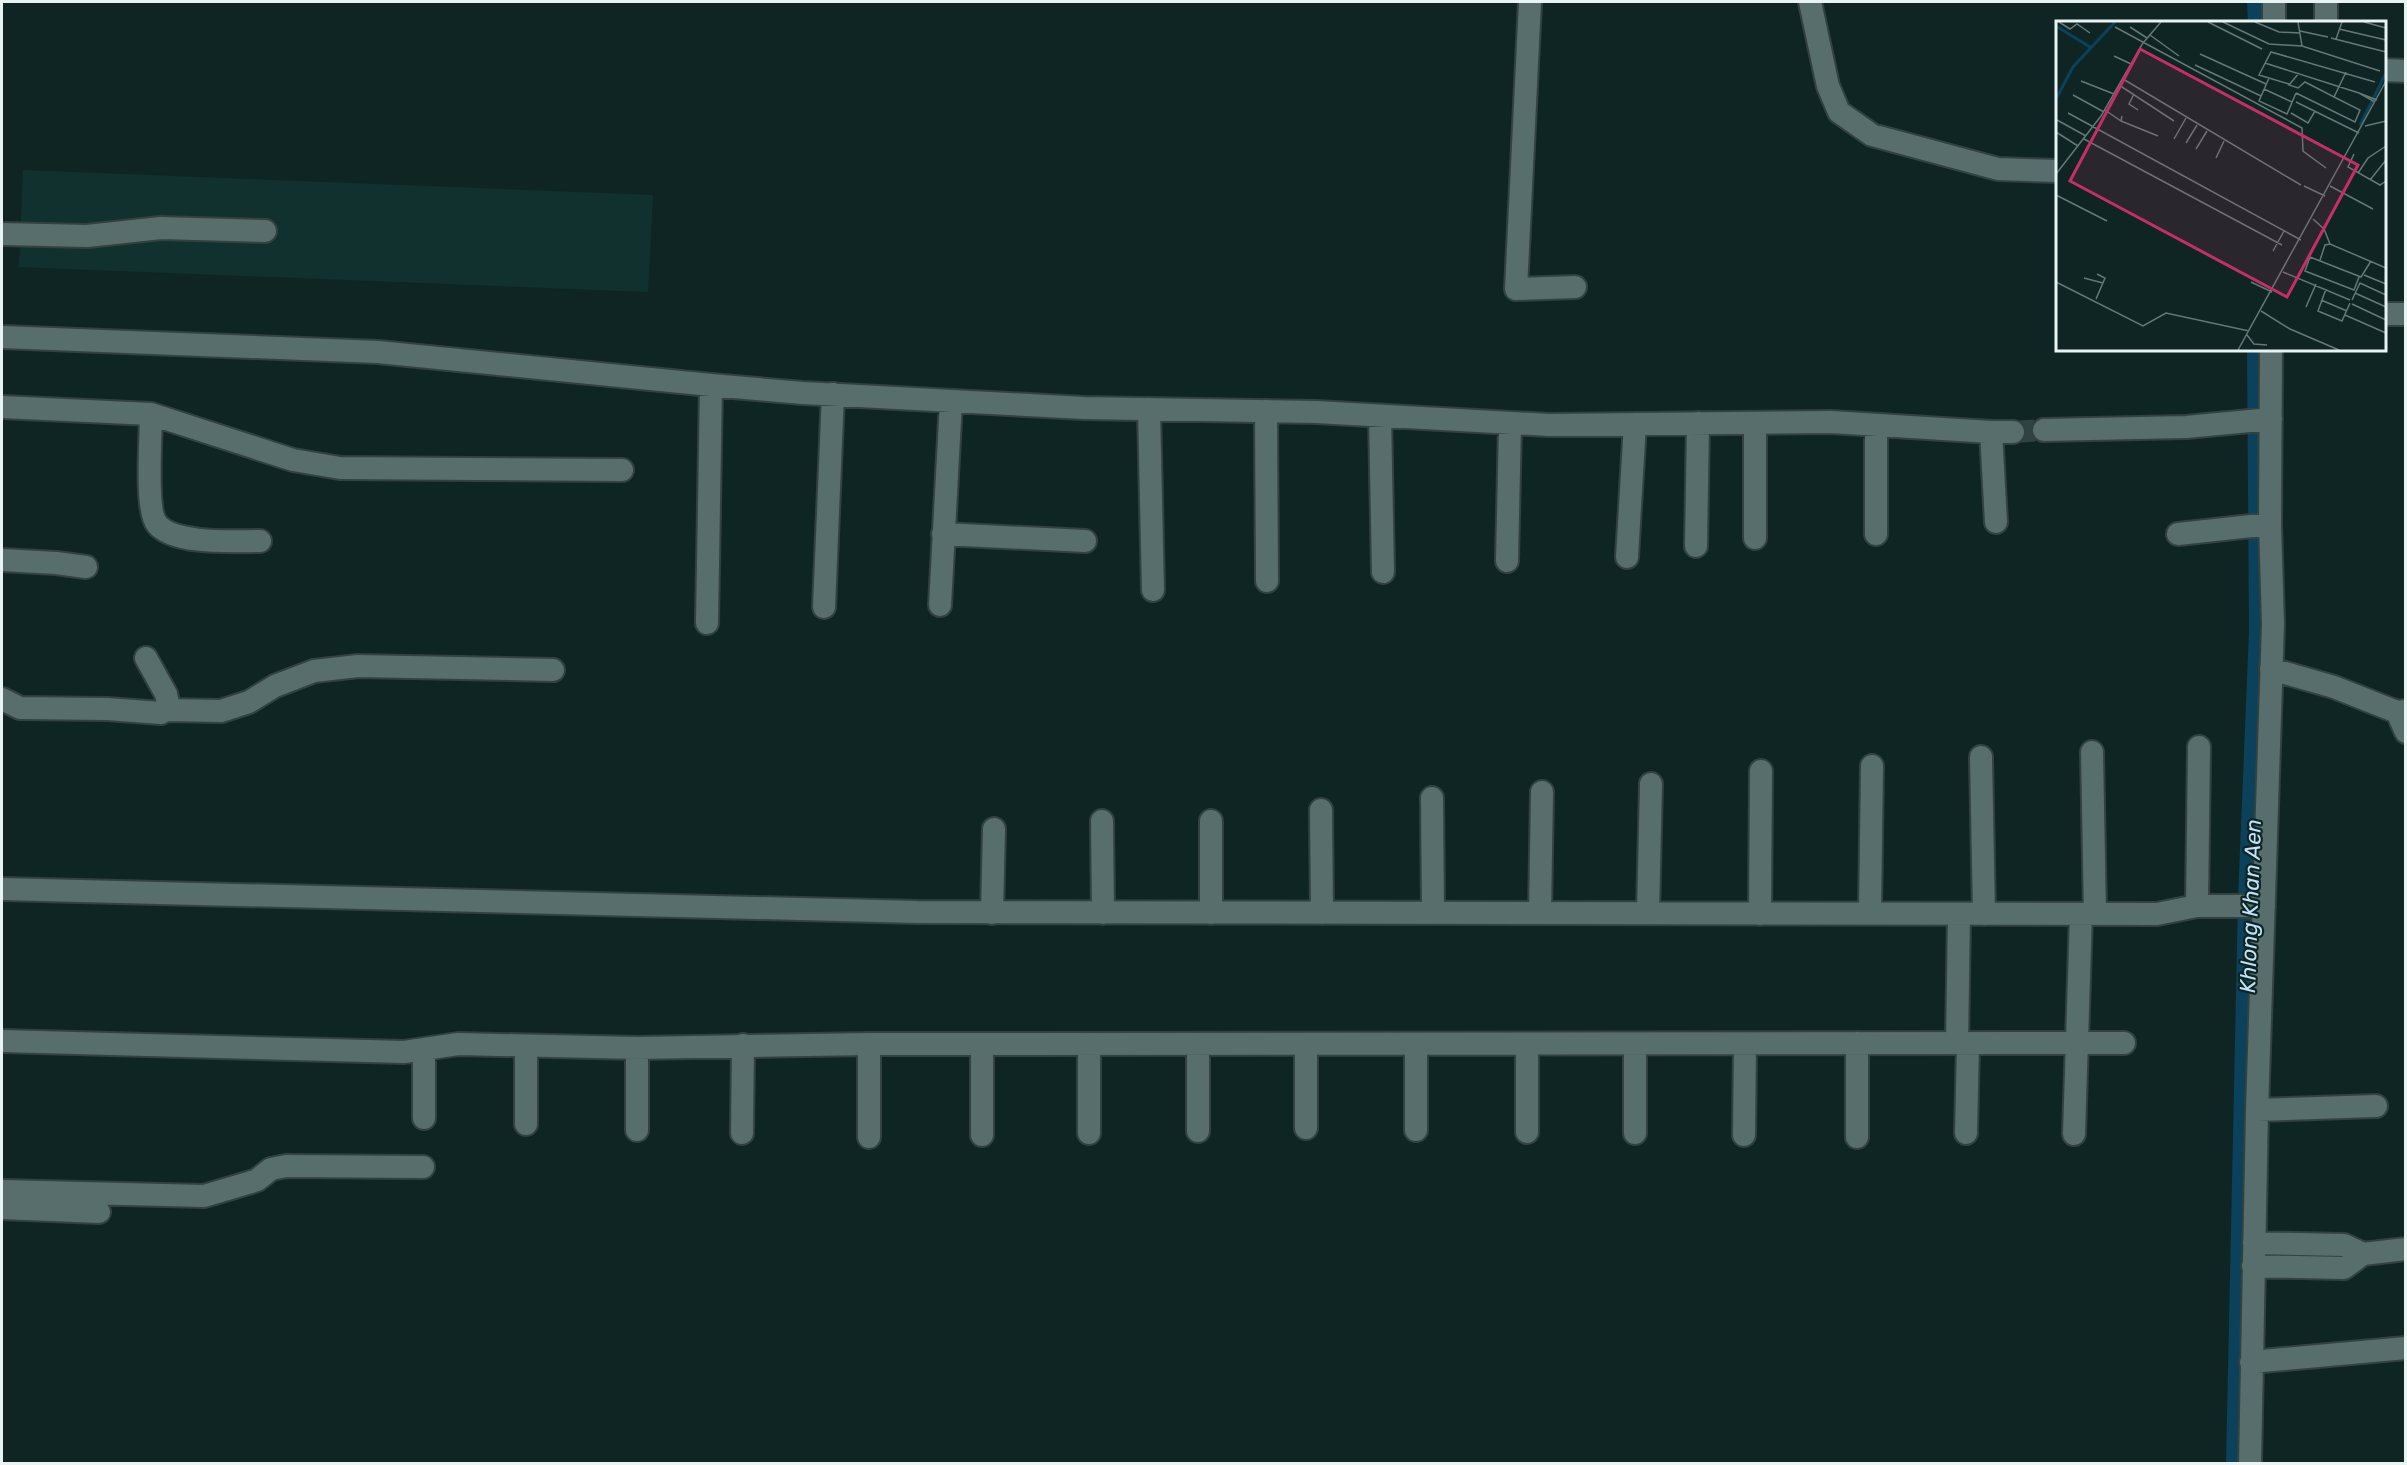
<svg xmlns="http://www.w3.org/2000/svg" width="2407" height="1465" font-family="Rubik,sans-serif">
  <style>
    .built { fill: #11312f }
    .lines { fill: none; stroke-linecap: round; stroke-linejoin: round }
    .canal { stroke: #0b415b; stroke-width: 22 }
    .minor-tunnel { stroke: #2f4442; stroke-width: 22; stroke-dasharray: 22 11; stroke-linecap: butt }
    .minor-casing { stroke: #33413f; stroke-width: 26 }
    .minor { stroke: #576e6c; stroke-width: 22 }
    .labels { text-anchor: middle; stroke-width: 4.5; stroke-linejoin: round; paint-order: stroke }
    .water-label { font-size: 22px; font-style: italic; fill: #c1e3f9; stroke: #0f2523 }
    .inset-river { fill: none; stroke: #0b415b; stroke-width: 3 }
    .inset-road { fill: none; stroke: #657876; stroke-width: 1.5 }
    .view { fill: #c62e6a; fill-opacity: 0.15; stroke: #c62e6a; stroke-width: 3 }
    .inset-edge { fill: none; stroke: #e7f4f2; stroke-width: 3 }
  </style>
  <rect width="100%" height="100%" fill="#0f2523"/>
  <!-- built -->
  <path class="built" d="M23 170 653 195 648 292 19 267Z"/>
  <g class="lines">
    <!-- canal -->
    <path class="canal" d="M2258 2 2259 22
      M2237 1464 2249 899 2260 631 2258 350"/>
    <!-- minor-tunnel -->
    <path class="minor-tunnel" d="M2013 432 2044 430"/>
    <defs>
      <path id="minor" d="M1530 2 1516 289 1575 287
        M1810 2 1828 86 1839 112 1872 135 1998 169 2058 171
        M2326 2V22
        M2274 22V2
        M2384 70 2406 71
        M2 234 87 236 161 228 265 231
        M2384 314H2406
        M2 337 378 352 711 385 803 393 1084 408 1316 412 1549 425 1831 422 1991 432H2013
        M2 407 151 414 293 460 340 468 622 470
        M1149 409 1153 590
        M1266 411 1267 581
        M151 414C151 436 145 510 157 524 174 545 235 541 260 541
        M1380 416 1383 572
        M2044 430 2186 427 2271 419
        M1991 432 1996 522
        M943 534 1085 541
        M1876 534V425
        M2178 534 2270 524
        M1755 538V423
        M1696 546 1698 423
        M1627 557 1635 424
        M2 560 56 563 86 567
        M1507 561 1510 423
        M940 605 951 401
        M824 607 833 394
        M707 623 711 385
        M2271 669 2334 687 2397 712 2406 711
        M2 699 20 708 107 709 161 713 169 707 166 694 146 658
        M167 710 221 711 249 702 275 686 314 671 358 666 553 670
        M2397 712 2406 732
        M2092 752 2095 914
        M1981 757 1984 914
        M1432 798 1433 913
        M1321 810 1322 913
        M1102 821 1103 913
        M2 889 917 912 2157 914 2197 906H2264
        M2197 906 2199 747
        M992 913 994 829
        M1211 913V821
        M1540 913 1542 792
        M1648 913 1651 784
        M1870 913 1872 766
        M1760 914 1761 771
        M2 1041 404 1052 458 1044 637 1048 869 1044 2124 1043
        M1957 1043 1959 914
        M637 1048V1130
        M424 1050V1118
        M2257 1110 2376 1106
        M526 1124V1047
        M1306 1128V1044
        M1416 1130V1044
        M1198 1131V1044
        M1527 1132V1044
        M742 1133 743 1045
        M1089 1133V1044
        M1635 1133V1044
        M1966 1133 1968 1043
        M2074 1134 2081 914
        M982 1135V1044
        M1744 1135 1745 1044
        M869 1137V1044
        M1857 1137V1043
        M2 1191 204 1196 248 1183 257 1180 271 1169 286 1166 423 1167
        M2 1208 99 1212
        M2254 1243 2344 1245 2363 1254
        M2253 1266 2344 1268 2363 1254 2406 1249
        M2251 1362 2406 1348
        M2250 1464 2257 1110 2273 624 2270 524 2271 350"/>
    </defs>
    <!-- minor casing -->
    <use href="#minor" class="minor-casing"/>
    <!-- minor -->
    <use href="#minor" class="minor"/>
  </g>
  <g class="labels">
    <!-- water labels -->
    <g class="water-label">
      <text transform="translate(2250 906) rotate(-88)" y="8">Khlong Khan Aen</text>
    </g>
  </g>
  <!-- overview -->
  <g transform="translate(2056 21)">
    <rect width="330" height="330" fill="#0f2523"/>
    <path class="inset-river" d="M0 5 34 26M0 78 17 46 59 1M304 104 330 52"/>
    <path class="inset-road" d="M3 1 14 8 21 3 34 12M152 1 206 28M167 1 213 23 246 25 324 50M199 1 223 11 244 12M242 1 246 25M308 1 330 7M59 6 246 107 247 130 270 147M74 6 91 17M283 8 330 19M244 10 272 16M94 14 123 35M275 17 330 31M280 18 286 1M144 33 210 63M58 35 75 43M209 42 303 72M139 44 205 75M243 52 233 64 242 67 249 61 278 76 290 51M213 57 203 80 231 93 240 72M67 58 245 164M25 60 58 73M233 63 203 54 215 31 319 61M63 64 118 100M208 68 236 81M240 72 299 101 304 89 278 76M78 73 73 83 82 89M17 74 48 91M240 81 303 112M319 81 303 72 321 79M49 89 65 100 66 95M12 92 245 219M235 92 252 102 259 90M1 99 30 115M65 100 102 115M309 105 330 100M0 111 22 125M28 118 226 224M118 118 130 97M130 122 141 104M140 128 151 110M298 133 292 146 324 164 330 160M160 137 168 120M302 152 312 137 330 125M0 153 45 95 87 22 105 1M314 159 330 139M248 165 269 175M274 165 317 188M0 174 51 200M257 198 268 208 274 223M217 230 228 210M264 239 269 224 274 223 330 247M227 251 294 279M308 254 330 263M303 256 298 269 249 250 254 236 305 256 315 240M28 257 47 262M0 261 87 305 110 292 193 310M195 261 216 271M270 268 262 290 286 300 294 282M299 272 330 286M40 278 49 257 41 253M265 279 291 290M296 279 304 262 330 274M296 283 330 299M250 286 260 263M205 290 234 308 283 329M289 294 330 312M191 314 198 323 211 324M182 329 330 60"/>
    <path class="view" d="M84 28 302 144 231 276 14 160Z"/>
    <rect width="330" height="330" class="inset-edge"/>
  </g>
  <!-- border -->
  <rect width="2407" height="1465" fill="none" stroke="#e7f4f2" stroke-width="6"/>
</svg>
